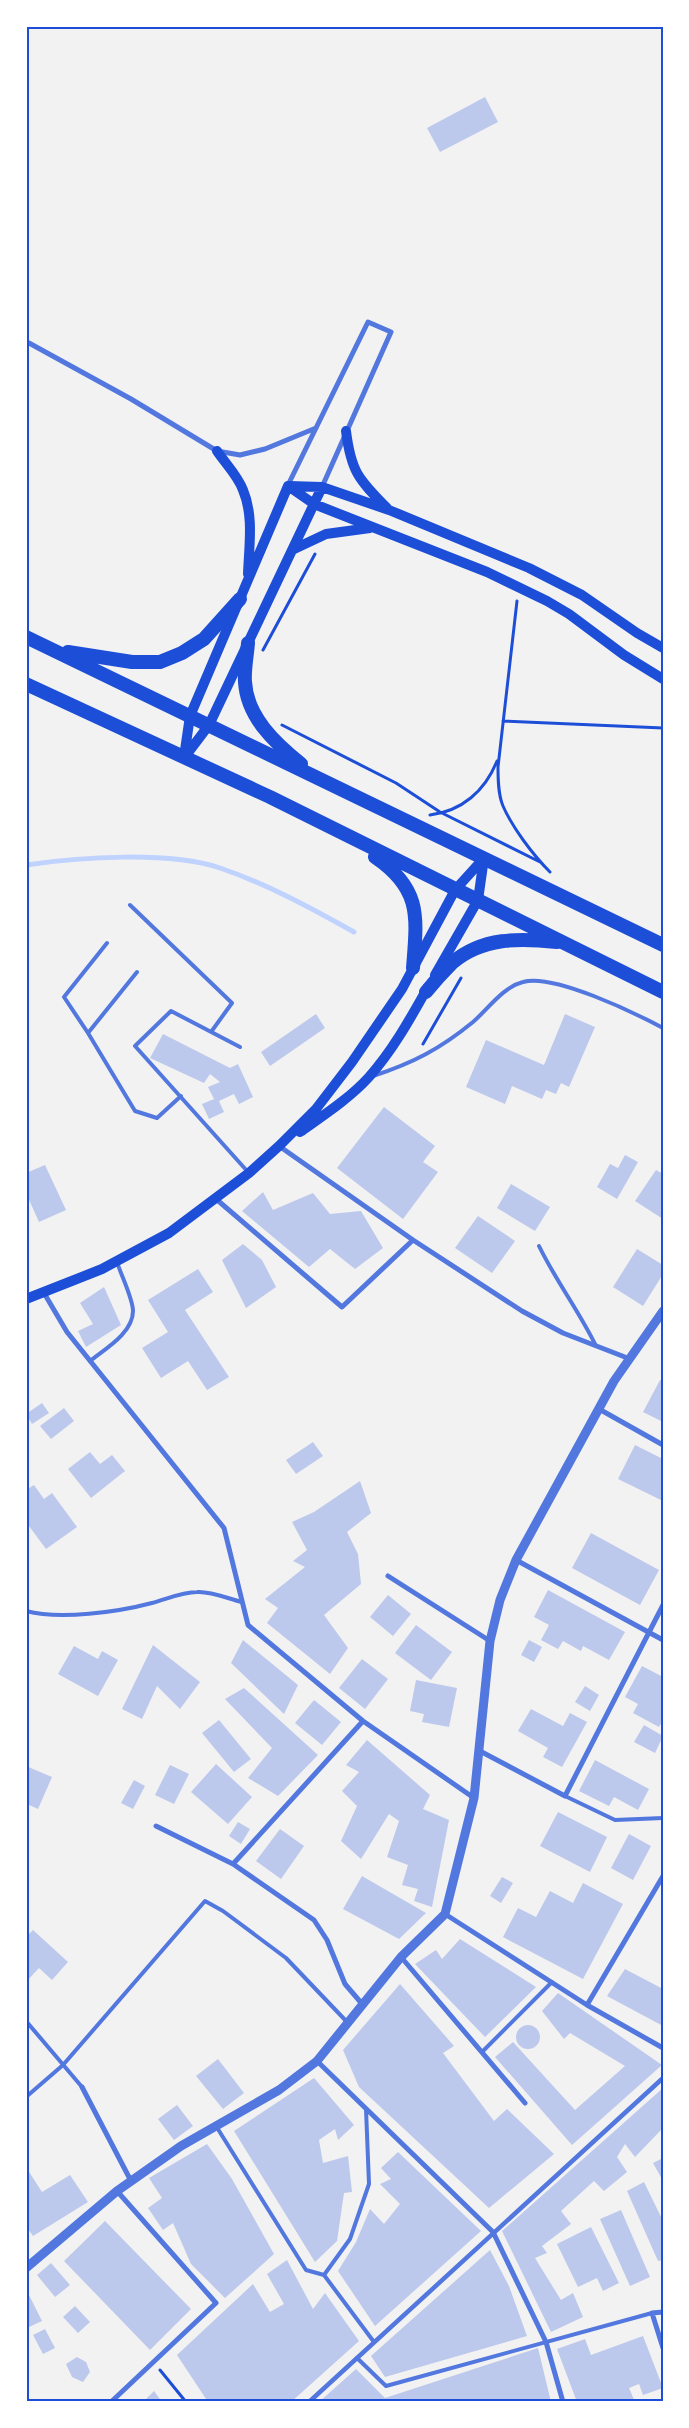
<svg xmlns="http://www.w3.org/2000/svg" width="689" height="2428" font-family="Lato,sans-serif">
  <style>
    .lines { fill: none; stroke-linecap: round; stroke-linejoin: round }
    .stream { stroke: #bfd3fe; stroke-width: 5 }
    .building { fill: #bdc9ec }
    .path { stroke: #1d4ed8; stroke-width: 3 }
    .service { stroke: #5277de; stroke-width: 4 }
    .pedestrian { stroke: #5277de; stroke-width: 4.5 }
    .minor { stroke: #5277de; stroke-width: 5 }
    .tertiary { stroke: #5277de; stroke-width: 9 }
    .secondary { stroke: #1d4ed8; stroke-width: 10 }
    .trunk { stroke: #1d4ed8; stroke-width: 14 }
    .neatline { fill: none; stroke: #1d4ed8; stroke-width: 2 }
  </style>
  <rect width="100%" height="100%" fill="#f2f2f2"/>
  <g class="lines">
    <!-- stream -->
    <path class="stream" d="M26 865C80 857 169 851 220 868 267 884 311 908 354 932"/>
  </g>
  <!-- building -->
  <path class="building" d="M485 97 498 122 440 152 427 128Z
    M316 1014 325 1028 270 1066 261 1052Z
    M565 1014 595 1027 569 1087 561 1083 556 1094 546 1090 542 1099 512 1086 505 1104 466 1087 486 1040 544 1065Z
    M163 1034 230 1068 238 1064 253 1097 239 1104 234 1094 219 1101 224 1112 209 1119 202 1104 214 1099 208 1087 220 1082 210 1074 204 1083 150 1058Z
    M384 1107 435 1146 423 1162 438 1172 403 1219 337 1168Z
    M625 1155 638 1162 617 1199 597 1187 610 1164 618 1168Z
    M45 1165 66 1210 39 1222 26 1193V1173Z
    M656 1170 663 1174V1219L635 1201Z
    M511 1184 550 1207 535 1231 497 1208Z
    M263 1192 273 1210 313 1193 330 1214 361 1211 383 1248 355 1269 330 1249 309 1267 242 1211Z
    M478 1216 515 1241 492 1273 455 1248Z
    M243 1244 262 1260 276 1287 246 1308 222 1260Z
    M637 1249 663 1265V1274L643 1306 613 1287Z
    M198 1269 213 1292 185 1310 229 1377 207 1390 188 1361 161 1378 142 1348 168 1332 148 1300Z
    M104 1287 121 1325 86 1347 78 1331 93 1324 80 1303Z
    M660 1380 663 1381V1422L643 1412Z
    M42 1403 49 1413 32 1424 26 1414Z
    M64 1408 74 1421 51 1439 40 1426Z
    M313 1442 323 1456 296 1474 286 1460Z
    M635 1445 663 1459V1501L618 1479Z
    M90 1452 100 1464 112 1455 125 1471 91 1498 68 1469Z
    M360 1481 371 1513 347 1532 358 1554 361 1584 324 1615 348 1648 330 1674 267 1623 278 1608 265 1599 305 1567 293 1561 307 1550 292 1522 314 1512Z
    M34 1485 44 1499 52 1493 77 1527 46 1549 26 1522V1490Z
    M591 1533 659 1570 640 1605 572 1568Z
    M548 1590 625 1632 609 1660 583 1646 581 1651 563 1641 558 1649 541 1640 549 1625 534 1617Z
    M388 1595 411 1614 393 1636 370 1617Z
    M416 1625 452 1652 431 1680 395 1653Z
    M243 1640 298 1685 284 1714 231 1663Z
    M529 1640 542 1647 534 1662 521 1655Z
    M153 1645 200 1682 180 1709 157 1686 142 1719 122 1709Z
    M74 1646 98 1659 102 1651 118 1660 98 1696 58 1674Z
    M362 1659 388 1679 365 1709 339 1688Z
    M642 1666 663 1677V1720L659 1727 633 1713 638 1704 625 1697Z
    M416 1680 457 1688 449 1727 422 1722 424 1714 410 1711Z
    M585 1686 599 1695 590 1711 575 1702Z
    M244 1688 318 1755 278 1796 248 1778 272 1748 225 1699Z
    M314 1700 341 1722 322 1745 295 1723Z
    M531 1709 563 1726 570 1713 587 1722 562 1767 543 1757 548 1748 518 1731Z
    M219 1720 251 1759 234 1772 202 1733Z
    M644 1725 663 1736 655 1753 634 1742Z
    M367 1740 430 1795 423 1809 449 1820 432 1907 414 1901 418 1889 402 1885 408 1865 387 1857 399 1821 389 1814 361 1859 341 1841 357 1806 342 1791 359 1772 346 1765Z
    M595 1760 649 1789 638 1810 614 1797 609 1806 579 1791Z
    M216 1764 252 1797 228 1824 191 1792Z
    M170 1765 189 1774 174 1804 155 1795Z
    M26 1766 52 1777 38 1809 29 1805 26 1810Z
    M134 1780 145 1786 133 1809 121 1803Z
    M558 1812 607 1837 590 1872 540 1846Z
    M238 1822 250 1829 241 1844 229 1836Z
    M280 1829 304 1846 281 1879 256 1861Z
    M629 1834 651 1846 633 1880 611 1868Z
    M362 1876 426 1913 399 1939 343 1909Z
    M502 1877 513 1883 501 1903 490 1896Z
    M583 1883 623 1904 583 1979 503 1937 518 1908 536 1917 550 1891 573 1903Z
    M33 1930 68 1962 52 1980 39 1968 26 1982V1937Z
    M460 1939 536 1987 485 2037 415 1964 436 1950 442 1959Z
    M625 1969 663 1989V2026L607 1996Z
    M400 1984 454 2046 443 2053 494 2121 507 2109 554 2154 489 2208 359 2087 343 2050Z
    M558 1993 662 2065 572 2145 495 2057 513 2042 575 2110 625 2066 570 2033 564 2039 542 2011Z
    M516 2037a12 12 0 1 1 24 0a12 12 0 1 1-24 0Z
    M218 2059 244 2093 223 2109 196 2076Z
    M314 2078 354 2125 338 2140 335 2129 319 2140 323 2163 348 2156 352 2192 344 2193 337 2241 315 2262 234 2131Z
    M663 2088V2133L661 2130 635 2157 625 2144 617 2157 627 2172 604 2191 594 2181 561 2211 571 2224 542 2246 547 2253 535 2258 561 2300 573 2293 583 2317 551 2332 502 2231Z
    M177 2105 193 2126 174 2140 158 2119Z
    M207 2144 232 2179 274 2254 225 2298 191 2264 173 2223 163 2230 148 2208 162 2198 149 2178Z
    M398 2152 481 2231 375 2326 338 2271 356 2242 370 2209 384 2224 400 2204 380 2184 391 2179 381 2168Z
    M663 2158V2181L653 2163Z
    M26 2167 42 2192 70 2175 88 2202 33 2236 26 2226Z
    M644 2182 663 2221V2260L658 2261 627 2191Z
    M621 2210 650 2277 630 2286 600 2219Z
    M105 2221 191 2309 150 2350 64 2261Z
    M591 2227 619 2283 603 2291 597 2278 578 2287 557 2244Z
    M490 2250 509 2286 527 2336 385 2377 371 2356Z
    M287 2260 313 2309 325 2293 359 2341 291 2402H208L177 2355 253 2284 270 2312 284 2304 267 2274Z
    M51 2263 70 2285 55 2297 37 2275Z
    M28 2293 42 2321 29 2327 26 2321V2294Z
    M75 2306 90 2322 78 2333 63 2317Z
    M45 2329 55 2348 43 2354 33 2335Z
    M643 2336 663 2388 643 2395 639 2384 629 2388 635 2402H577L557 2349 585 2339 591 2355Z
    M538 2348 551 2402H319L356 2369 385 2398Z
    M77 2357 86 2362 90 2372 83 2382 72 2377 66 2364Z
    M154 2391 162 2402H143Z"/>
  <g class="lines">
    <!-- path -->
    <path class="path" d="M517 601 498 767C498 779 498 794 503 806 512 827 533 855 550 872
      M263 650 315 554
      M503 721 663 728
      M282 725 396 783 440 812 540 862
      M430 815C462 811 485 791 497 761
      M423 1044 461 978
      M160 2370 186 2402"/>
    <!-- service -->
    <path class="service" d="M130 905 232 1003 211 1032
      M137 972 88 1033 135 1111 157 1118 181 1096
      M88 1033 64 997 107 943
      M240 1047 171 1011 135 1046 248 1172
      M373 1076C413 1063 440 1049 473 1022 488 1009 503 987 523 982 553 973 635 1013 663 1028
      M539 1246C556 1281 579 1311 596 1346
      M90 1361C105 1349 133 1333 133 1311 133 1299 121 1275 117 1262
      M26 1611C60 1620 118 1612 152 1603 167 1599 182 1592 197 1592 211 1591 229 1599 242 1602
      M565 1796 615 1820 663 1818
      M26 2021 82 2087
      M482 2052 552 1982
      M26 2097 63 2065 205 1901 223 1911 286 1958 348 2023
      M216 2126 306 2270 324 2275 374 2342
      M324 2275 350 2239 369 2184 366 2109
      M357 2358 386 2386 652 2313"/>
    <!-- pedestrian -->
    <path class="pedestrian" d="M309 2402 663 2078"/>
    <!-- minor -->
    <path class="minor" d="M29 343 131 399 217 451 240 455 265 449 316 428
      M288 485 368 322 391 332 322 487
      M279 1146 413 1240 522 1311 563 1333 630 1359
      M216 1199 342 1307 413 1240
      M44 1293 67 1332 224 1528 248 1625 363 1721 474 1798
      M599 1409 663 1445
      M516 1560 663 1640
      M388 1576 490 1641
      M478 1750 565 1796 663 1605
      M156 1826 233 1864 314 1920 327 1940 345 1984 363 2005
      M233 1864 363 1721
      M445 1914 587 2005 663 2048
      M401 1957 525 2103
      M587 2005 663 1876
      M317 2061 493 2232 546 2342 563 2402
      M82 2087 131 2181
      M663 2312 652 2313 663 2348
      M111 2402 216 2303 117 2191"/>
    <!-- tertiary -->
    <path class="tertiary" d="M26 2268 117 2191 181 2146 279 2090 317 2061 401 1957 445 1914 474 1798 490 1641 500 1600 516 1560 614 1381 663 1311"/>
    <!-- secondary -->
    <path class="secondary" d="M346 431C351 471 358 479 387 508
      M217 451C225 463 238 476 243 490 254 516 249 546 248 574
      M288 486 314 504 487 572 547 601 569 614 624 655 663 679
      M289 486 322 487 389 510 529 568 582 595 637 633 663 648
      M292 550 326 534 370 528
      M184 757 190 716 288 486
      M184 758 209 725 322 487
      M435 975 478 900 484 858
      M300 1132C324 1115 350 1098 369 1077 393 1050 410 1019 428 987
      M26 1299 102 1269 169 1233 249 1173 279 1146 316 1109 352 1062 402 989 455 890 484 858"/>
    <!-- trunk -->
    <path class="trunk" d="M26 637 663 945
      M248 643C247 656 244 670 245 682 247 717 275 743 301 764
      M68 652 132 662H160L182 653 204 639 240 599
      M26 684 270 797 663 992
      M375 857C422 889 417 917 413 968
      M426 992C434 982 443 972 452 963 482 937 520 938 557 942"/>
  </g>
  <!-- border -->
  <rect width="689" height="2428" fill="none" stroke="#ffffff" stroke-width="55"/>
  <rect x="28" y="28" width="634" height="2372" class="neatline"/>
</svg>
